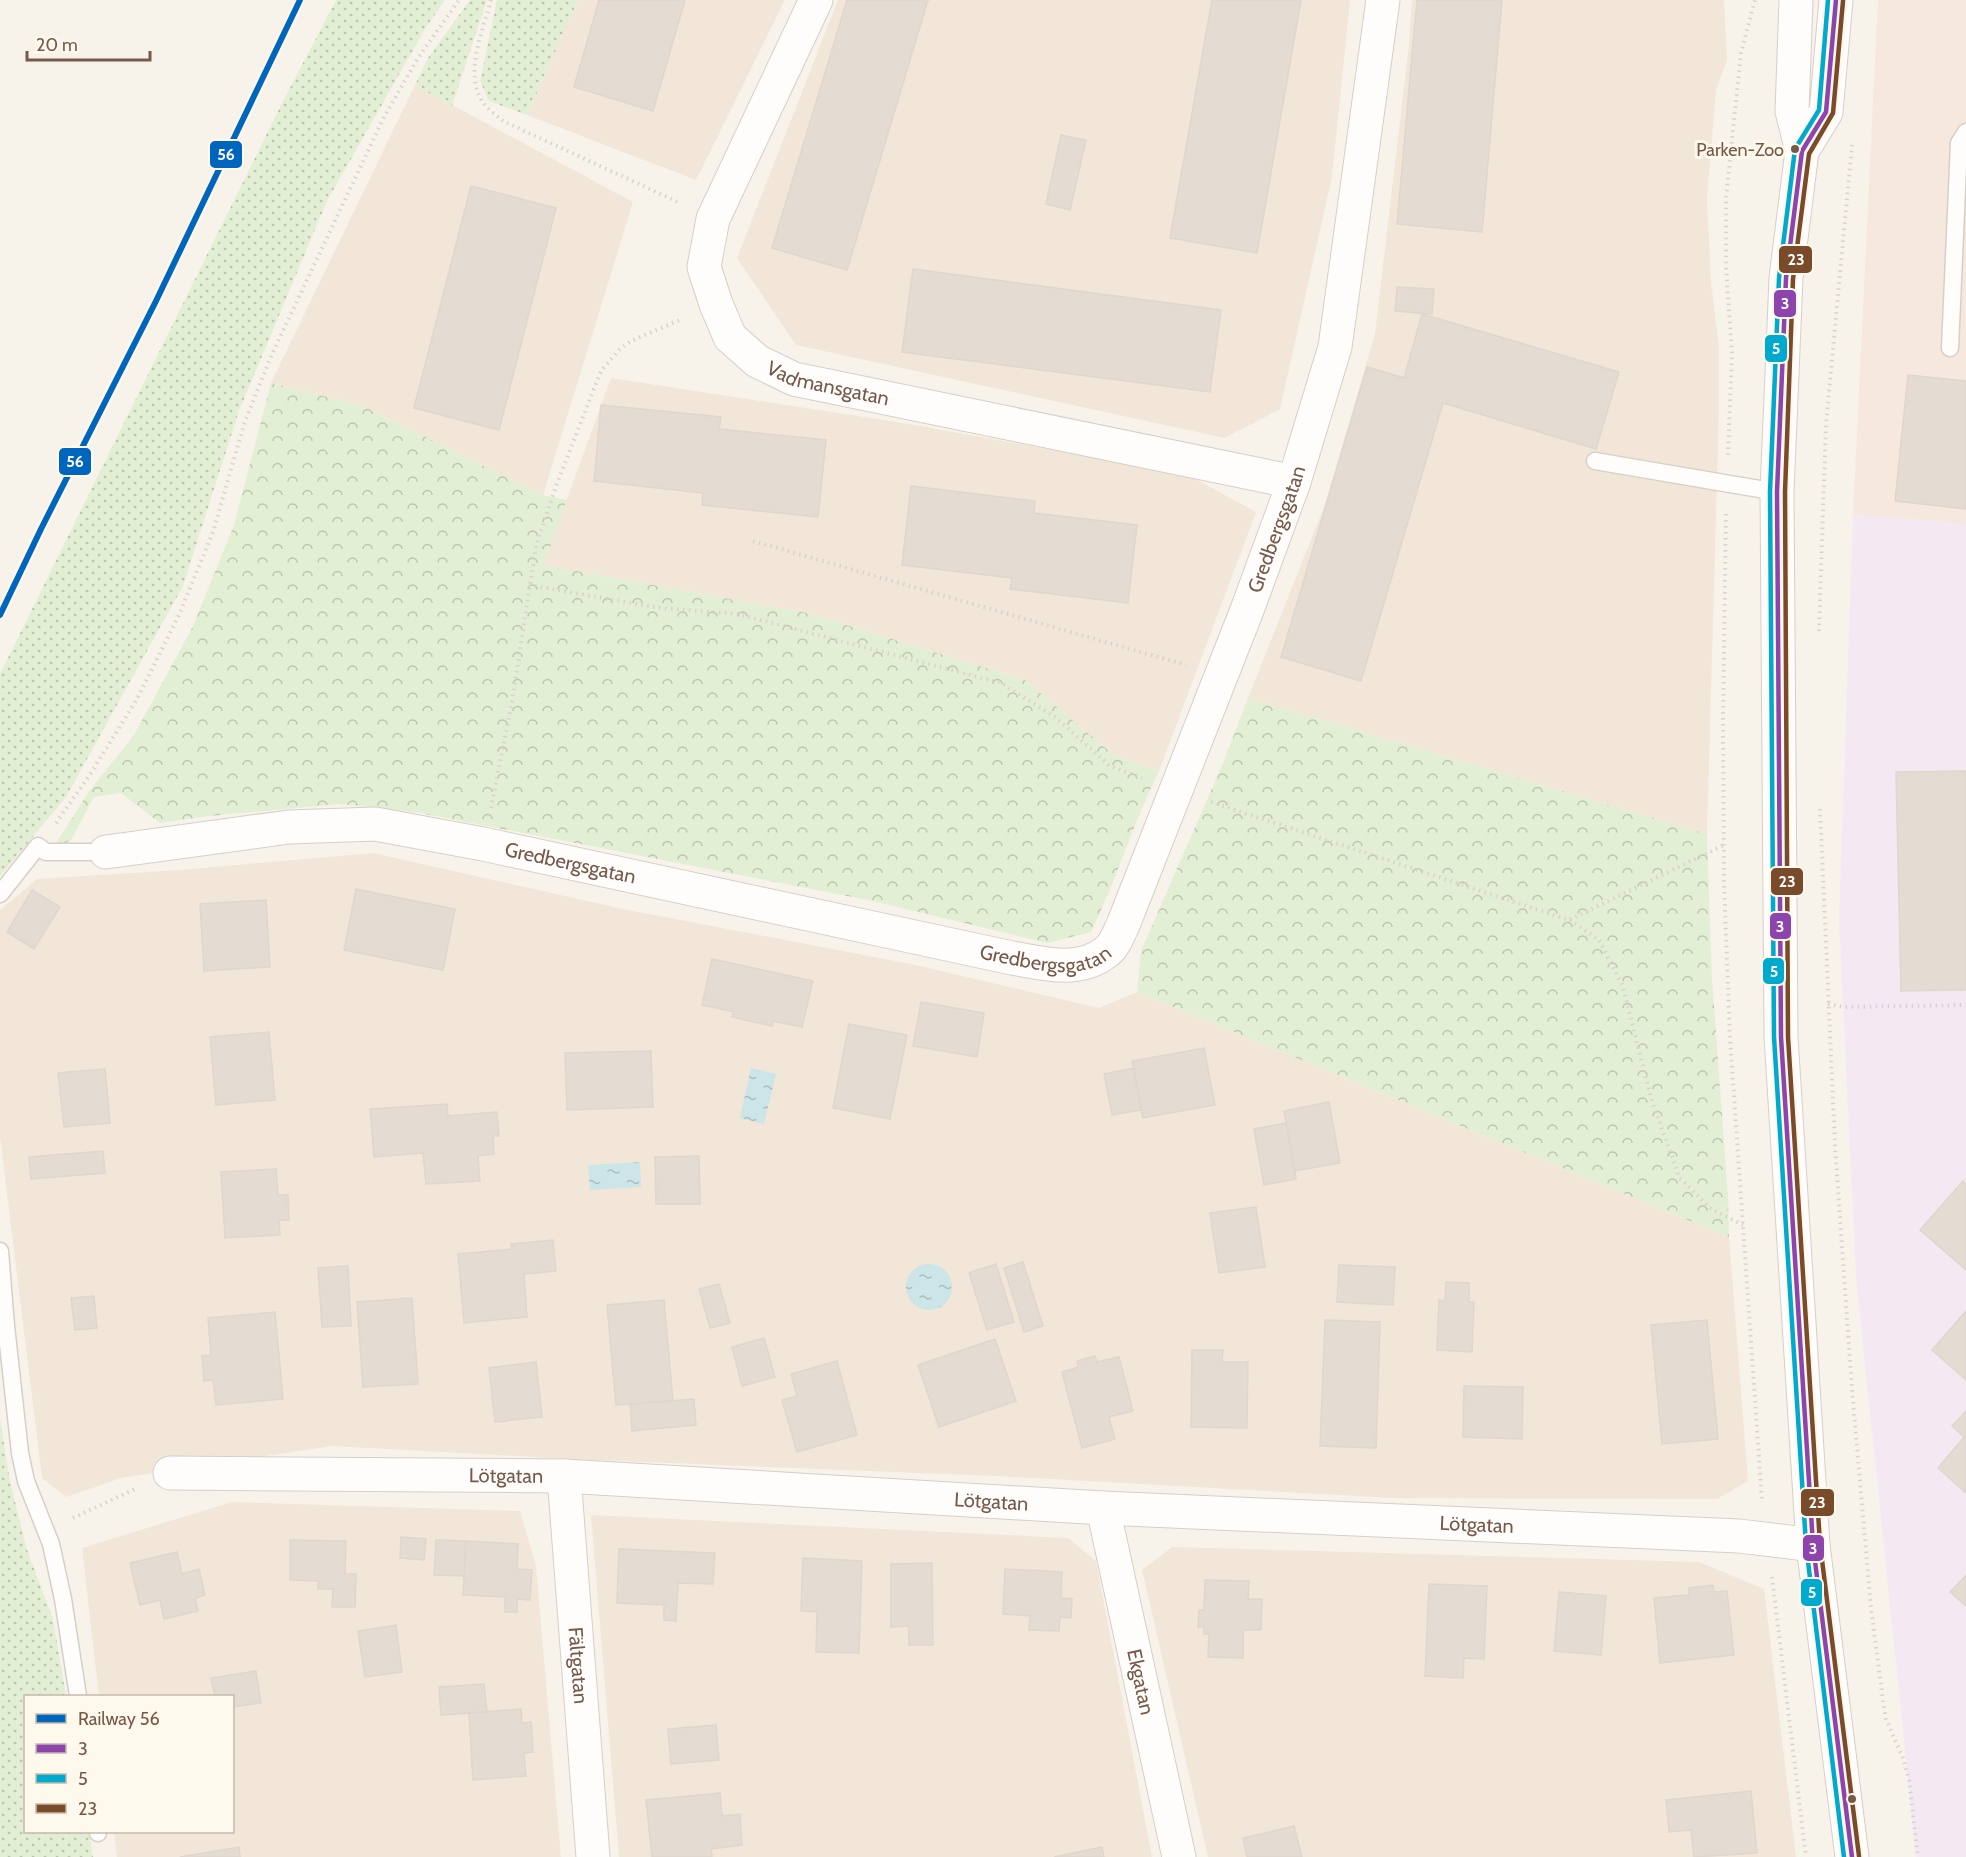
<svg xmlns="http://www.w3.org/2000/svg" width="1966" height="1857" font-family="Cabin,sans-serif">
  <style>
    .residential { fill: #f1e6d8 }
    .commercial { fill: #f7e8de }
    .education { fill: #f4e9f3 }
    .grass { fill: url(#grass-dots) }
    .park { fill: url(#park-crowns) }
    .water { fill: url(#water-ripples) }
    .building { fill: #e4dbd2; stroke: #e0d6cd; stroke-width: 1.5 }
    .lines { fill: none; stroke-linecap: round; stroke-linejoin: round }
    .service-casing { stroke: #d6cfc8; stroke-width: 19 }
    .minor-casing { stroke: #d6cfc8; stroke-width: 35 }
    .tertiary-casing { stroke: #d6cfc8; stroke-width: 35 }
    .path { stroke: #dad2cd; stroke-width: 4; stroke-dasharray: 1.5 4.5; stroke-linecap: butt }
    .service { stroke: #fefdfc; stroke-width: 16 }
    .minor { stroke: #fefdfc; stroke-width: 33 }
    .tertiary { stroke: #fefdfc; stroke-width: 33 }
    .bus-1-casing { stroke: #fff8ec; stroke-width: 9 }
    .bus-2-casing { stroke: #fff8ec; stroke-width: 9 }
    .bus-3-casing { stroke: #fff8ec; stroke-width: 9 }
    .bus-1 { stroke: #8e44ad; stroke-width: 4.5 }
    .bus-2 { stroke: #00a9ce; stroke-width: 4.5 }
    .bus-3 { stroke: #7a4b2a; stroke-width: 4.5 }
    .rail-1-casing { stroke: #fff8ec; stroke-width: 10 }
    .rail-1 { stroke: #0065bd; stroke-width: 6 }
    .bus-dot { fill: #765a49; stroke: #fff8ec; stroke-width: 2 }
    .labels { text-anchor: middle; stroke-width: 6; stroke-linejoin: round; paint-order: stroke }
    .bus-label { font-size: 18px; fill: #765a49; stroke: #fff8ec; text-anchor: end }
    .street-label { font-size: 20px; fill: #765a49; stroke: #fff8ec }
    .line-badge { stroke: #fff8ec; stroke-width: 2 }
    .badge-label { font-size: 16px; text-anchor: middle; font-weight: bold; fill: #fff }
  </style>
  <defs>
    <pattern id="grass-dots" width="8" height="8" patternUnits="userSpaceOnUse" patternTransform="scale(1.5)"><rect width="8" height="8" fill="#e3efd5"/><path d="M2 2h.1M6 6h.1" fill="none" stroke="#bdc5af" stroke-width="1.8" stroke-linecap="round"/></pattern>
    <pattern id="park-crowns" width="20" height="18" patternUnits="userSpaceOnUse" patternTransform="scale(1.5)"><rect width="20" height="18" fill="#e3efd5"/><path d="M2 6a3 3 0 1 1 6 0M12 15a3 3 0 1 1 6 0" fill="none" stroke="#bdc5af"/></pattern>
    <pattern id="water-ripples" width="26" height="14" patternUnits="userSpaceOnUse" patternTransform="scale(1.5)"><rect width="26" height="14" fill="#cce5e8"/><path d="M2 4q2-2 4 0t4 0M15 11q2-2 4 0t4 0" fill="none" stroke="#aabdbe"/></pattern>
  </defs>
  <rect width="100%" height="100%" fill="#f7f3eb"/>
  <!-- residential -->
  <path class="residential" d="M578 0H785L696 180 527 115Z
    M838 0H1350L1332 177 1280 409 1225 438 796 345 737 258Z
    M1412 0H1724L1727 60 1716 90 1707 198 1711 283 1719 346V410L1707 834 1248 698 1324 507 1375 334 1409 44Z
    M415 85 633 202 543 495 363 406 271 383Z
    M611 378 909 424 1186 474 1256 512 1159 771 1115 756 1025 680 807 613 543 565Z
    M373 853 618 908 911 964 1099 1008 1137 992 1729 1237 1748 1481 1717 1499 1394 1498 996 1476 570 1459 332 1446 121 1478 66 1497 42 1478 0 1136V910L37 879 179 870Z
    M232 1502 520 1511 536 1566 561 1857H117L114 1832H232V1696H99L82 1548Z
    M591 1515 1068 1538 1096 1561 1152 1857H619Z
    M1172 1547 1699 1562 1764 1589 1796 1857H1208L1142 1570Z"/>
  <!-- commercial -->
  <path class="commercial" d="M1878 0H1966V524L1853 514Z"/>
  <!-- education -->
  <path class="education" d="M1853 514 1966 524V1857H1916L1856 1277 1839 919Z"/>
  <!-- grass -->
  <path class="grass" d="M336 0H445L425 29 327 201 239 411 183 586 66 797 0 876V674L282 103Z
    M470 0H487L452 106 415 85 428 58Z
    M497 0H578L527 115 489 101 480 81Z
    M0 1418 10 1481 26 1547 53 1619 66 1696H26V1832H89L93 1857H0Z"/>
  <!-- park -->
  <path class="park" d="M271 383 363 406 543 495 567 500 544 565 807 613 1025 680 1115 756 1159 771C1133 823 1117 879 1091 932L1047 943 868 900 420 813 340 804 209 816 160 823 121 793 94 797 71 840 59 847 56 843 90 790 134 735 193 626 234 525Z
    M1248 698 1707 834 1712 979 1728 1196 1729 1237 1137 992 1141 951 1223 763Z"/>
  <!-- water -->
  <path class="water" d="M751 1068 776 1074 764 1124 740 1118Z
    M640 1162 641 1187 590 1190 588 1165Z
    M906 1287a23 23 0 1 1 46 0a23 23 0 1 1-46 0Z"/>
  <!-- building -->
  <path class="building" d="M599 0H685L653 111 574 87Z
    M847 0H928L847 270 772 248Z
    M1212 0H1301L1257 253 1170 238Z
    M1417 0H1502L1482 232 1397 224Z
    M1061 135 1086 140 1070 210 1046 204Z
    M471 186 556 208 499 430 414 408Z
    M913 269 1221 310 1210 392 902 352Z
    M1397 287 1434 289 1432 314 1395 311Z
    M1422 314 1619 372 1596 449 1443 403 1361 681 1281 657 1367 367 1404 378Z
    M1908 375 1966 381V509L1895 501Z
    M601 405 721 417 719 429 826 440 818 517 702 505 703 493 594 481Z
    M911 486 1035 501 1034 513 1137 525 1128 603 1010 589 1012 578 902 565Z
    M1966 771V990L1901 991 1896 772Z
    M356 889 455 909 443 970 344 950Z
    M32 890 60 907 34 949 7 932Z
    M266 900 270 967 204 971 200 904Z
    M712 959 813 981 802 1027 773 1021 772 1026 732 1017 734 1012 702 1005Z
    M921 1002 984 1013 977 1057 913 1046Z
    M849 1024 907 1035 890 1119 833 1108Z
    M269 1032 275 1100 216 1105 210 1037Z
    M1204 1048 1215 1105 1143 1118 1132 1061Z
    M651 1051 653 1107 567 1110 565 1053Z
    M1134 1068 1141 1110 1112 1115 1104 1074Z
    M105 1069 110 1123 64 1127 58 1073Z
    M1329 1102 1340 1163 1295 1171 1284 1111Z
    M447 1104 448 1116 497 1112 499 1136H493L494 1154 478 1156 480 1181 426 1184 423 1153 374 1157 370 1109Z
    M1286 1123 1296 1179 1264 1185 1254 1129Z
    M103 1151 105 1173 31 1179 29 1157Z
    M699 1156 700 1204H656L655 1157Z
    M276 1169 278 1195H288L289 1220H279L280 1235 225 1238 221 1172Z
    M1963 1181 1966 1184V1270L1920 1230Z
    M1256 1207 1265 1267 1219 1273 1210 1213Z
    M553 1240 556 1271 524 1274 527 1317 464 1323 458 1254 512 1249 511 1244Z
    M1023 1262 1043 1326 1024 1332 1004 1268Z
    M996 1264 1014 1322 987 1330 969 1273Z
    M1339 1265 1395 1267 1393 1305 1337 1302Z
    M348 1266 351 1326 322 1327 318 1268Z
    M1446 1282 1469 1283V1302H1474L1472 1352 1437 1350 1439 1300 1445 1301Z
    M719 1284 730 1323 710 1328 699 1289Z
    M94 1296 97 1328 75 1330 71 1298Z
    M412 1298 418 1384 363 1387 357 1302Z
    M664 1300 673 1401 616 1405 607 1305Z
    M1966 1311V1380L1932 1350Z
    M275 1312 283 1399 216 1405 213 1380 204 1381 202 1356 211 1355 208 1318Z
    M1325 1320 1380 1322 1376 1448 1320 1446Z
    M1707 1320 1718 1439 1662 1444 1651 1325Z
    M764 1338 775 1377 742 1386 732 1347Z
    M995 1339 1016 1401 939 1427 918 1365Z
    M1192 1350H1223L1222 1362H1248L1247 1428 1191 1427Z
    M1095 1356 1097 1362 1119 1357 1133 1411 1109 1417 1115 1439 1082 1448 1062 1372 1078 1367 1077 1361Z
    M837 1361 857 1435 797 1452 782 1400 797 1396 791 1374Z
    M536 1362 542 1417 495 1422 489 1368Z
    M1464 1386 1523 1387 1522 1439 1463 1437Z
    M694 1399 696 1425 632 1431 630 1404Z
    M1966 1411V1493L1938 1468 1964 1437 1952 1426Z
    M401 1537 426 1539 424 1560 400 1558Z
    M290 1540 346 1541 345 1574H356L355 1607H332L333 1589H318V1581L290 1580Z
    M436 1540 466 1541 464 1576 434 1575Z
    M466 1541 518 1544 517 1569 532 1570 530 1600 517 1599V1612H505V1597L463 1595Z
    M619 1549 715 1553 713 1584 678 1583 676 1621 664 1620V1605L617 1603Z
    M177 1552 182 1574 199 1569 205 1595 195 1598 198 1611 164 1619 160 1600 140 1605 130 1563Z
    M803 1558 862 1561 859 1653 816 1652 817 1612 801 1611Z
    M932 1563 933 1645H909V1626L891 1627V1564Z
    M1005 1569 1062 1572 1061 1598 1072 1599 1071 1618 1060 1617 1059 1631 1029 1630 1030 1616 1003 1614Z
    M1966 1575V1606L1950 1592Z
    M1205 1580 1249 1581 1248 1599H1262L1261 1630H1243V1658L1208 1657 1209 1634H1204V1627H1198L1199 1610H1204Z
    M1429 1584 1487 1586 1484 1659 1464 1658 1463 1678 1425 1676Z
    M1713 1585 1714 1592 1727 1591 1734 1655 1660 1663 1654 1598 1689 1595V1588Z
    M1559 1592 1606 1596 1601 1655 1554 1651Z
    M396 1625 402 1672 365 1677 358 1631Z
    M256 1671 261 1703 232 1707V1696H215L211 1678Z
    M484 1684 487 1712 441 1715 439 1687Z
    M521 1709 522 1723 531 1722 533 1752 524 1753 526 1776 473 1780 469 1713Z
    M716 1725 719 1760 671 1764 668 1729Z
    M1751 1791 1757 1853 1694 1857 1691 1830 1669 1832 1666 1800Z
    M720 1793 722 1816 740 1814 742 1845 711 1849 712 1857H652L646 1800Z
    M1294 1826 1302 1857H1247L1243 1838Z
    M239 1847 240 1857H180Z
    M1102 1847 1104 1857H1054Z"/>
  <g class="lines">
    <defs>
      <path id="service" d="M1950 348 1959 143 1966 132
        M1595 461 1777 492
        M0 894 38 846 46 852H106
        M0 1251 6 1326 20 1453 26 1481 51 1544 63 1599 78 1696
        M98 1832V1833"/>
      <g id="minor">
        <path id="s1" d="M816 0 713 219 704 267 716 304 730 337 757 361 794 379 1294 482"/>
        <path id="s2" d="M106 852 289 827 375 824 483 844 1012 958C1042 963 1079 974 1106 952 1114 947 1119 933 1123 925L1247 610 1294 482 1335 347 1383 0"/>
        <path id="s3" d="M170 1473 564 1476 1103 1508 1739 1536 1813 1545"/>
        <path id="s4" d="M564 1476 593 1857"/>
        <path id="s5" d="M1103 1508 1179 1857"/>
      </g>
      <path id="tertiary" d="M1796 0 1792 111 1802 151 1786 278 1777 492 1781 1037 1813 1545 1852 1857
        M1802 151 1826 112 1836 0"/>
    </defs>
    <!-- service casing -->
    <use href="#service" class="service-casing"/>
    <!-- minor casing -->
    <use href="#minor" class="minor-casing"/>
    <!-- tertiary casing -->
    <use href="#tertiary" class="tertiary-casing"/>
    <!-- path -->
    <path class="path" d="M491 0C483 30 464 72 482 101 487 109 496 115 503 121L680 203
      M1728 455 1732 353 1726 267V198L1741 53 1755 0
      M1726 514 1723 722 1724 880 1730 1038 1762 1501
      M753 541 1186 665
      M529 585 660 608 738 614 1001 683 1055 717 1110 766 1142 778
      M1819 631 1826 424 1852 145
      M1211 802 1569 920 1724 845
      M491 808 512 702 536 546 556 486 601 371 620 349 631 341 682 319
      M1820 809 1835 1146 1852 1389 1871 1608 1883 1701 1886 1719 1903 1758 1909 1780 1918 1857
      M56 823 89 776 137 699 179 615 213 532 244 424 272 354 384 117 418 58 459 0
      M1570 920 1599 940 1622 984 1651 1098 1679 1177 1711 1209 1743 1225
      M1828 1004 1844 1007 1966 1005
      M73 1518 137 1488
      M1772 1577 1806 1857"/>
    <!-- service -->
    <use href="#service" class="service"/>
    <!-- minor -->
    <use href="#minor" class="minor"/>
    <!-- tertiary -->
    <use href="#tertiary" class="tertiary"/>
    <defs>
      <path id="bus-1" d="M1836 0 1826 112 1802 151 1786 278 1777 492 1781 1037 1813 1545 1852 1857"/>
      <path id="bus-2" d="M1828 0 1819 110 1795 149 1779 278 1770 492 1774 1037 1806 1545 1844 1857"/>
      <path id="bus-3" d="M1843 1 1833 113 1809 154 1793 279 1785 492 1788 1037 1820 1544 1859 1856"/>
    </defs>
    <!-- bus-1 casing -->
    <use href="#bus-1" class="bus-1-casing"/>
    <!-- bus-2 casing -->
    <use href="#bus-2" class="bus-2-casing"/>
    <!-- bus-3 casing -->
    <use href="#bus-3" class="bus-3-casing"/>
    <!-- bus-1 -->
    <use href="#bus-1" class="bus-1"/>
    <!-- bus-2 -->
    <use href="#bus-2" class="bus-2"/>
    <!-- bus-3 -->
    <use href="#bus-3" class="bus-3"/>
    <defs>
      <path id="rail-1" d="M0 615 41 529 156 301 300 0"/>
    </defs>
    <!-- rail-1 casing -->
    <use href="#rail-1" class="rail-1-casing"/>
    <!-- rail-1 -->
    <use href="#rail-1" class="rail-1"/>
  </g>
  <!-- markers -->
  <g class="bus-dot">
    <circle cx="1795" cy="149" r="5"/>
    <circle cx="1852" cy="1799" r="5"/>
  </g>
  <g class="labels">
    <!-- bus labels -->
    <g class="bus-label">
      <text x="1784" y="156">Parken-Zoo</text>
    </g>
    <!-- street labels -->
    <g class="street-label">
      <text dy="7" stroke="none"><textPath href="#s1" startOffset="477">Vadmansgatan</textPath></text>
      <text dy="7" stroke="none"><textPath href="#s2" startOffset="1476">Gredbergsgatan</textPath></text>
      <text dy="7" stroke="none"><textPath href="#s2" startOffset="470">Gredbergsgatan</textPath></text>
      <text dy="7" stroke="none"><textPath href="#s2" startOffset="956">Gredbergsgatan</textPath></text>
      <text dy="7" stroke="none"><textPath href="#s3" startOffset="336">Lötgatan</textPath></text>
      <text dy="7" stroke="none"><textPath href="#s3" startOffset="822">Lötgatan</textPath></text>
      <text dy="7" stroke="none"><textPath href="#s3" startOffset="1308">Lötgatan</textPath></text>
      <text dy="7" stroke="none"><textPath href="#s4" startOffset="190">Fältgatan</textPath></text>
      <text dy="7" stroke="none"><textPath href="#s5" startOffset="178">Ekgatan</textPath></text>
    </g>
  </g>
  <g class="line-badge">
    <rect x="209" y="140" width="34" height="29" rx="6" fill="#0065bd"/>
    <rect x="1778" y="245" width="35" height="29" rx="6" fill="#7a4b2a"/>
    <rect x="1773" y="289" width="24" height="29" rx="6" fill="#8e44ad"/>
    <rect x="1764" y="334" width="24" height="29" rx="6" fill="#00a9ce"/>
    <rect x="58" y="447" width="34" height="29" rx="6" fill="#0065bd"/>
    <rect x="1770" y="867" width="34" height="29" rx="6" fill="#7a4b2a"/>
    <rect x="1769" y="912" width="23" height="28" rx="6" fill="#8e44ad"/>
    <rect x="1762" y="957" width="23" height="28" rx="6" fill="#00a9ce"/>
    <rect x="1800" y="1488" width="35" height="29" rx="6" fill="#7a4b2a"/>
    <rect x="1802" y="1534" width="23" height="28" rx="6" fill="#8e44ad"/>
    <rect x="1800" y="1578" width="23" height="29" rx="6" fill="#00a9ce"/>
  </g>
  <g class="badge-label">
    <text x="226" y="160">56</text>
    <text x="1796" y="265">23</text>
    <text x="1785" y="309">3</text>
    <text x="1776" y="354">5</text>
    <text x="75" y="467">56</text>
    <text x="1787" y="887">23</text>
    <text x="1780" y="932">3</text>
    <text x="1774" y="977">5</text>
    <text x="1817" y="1508">23</text>
    <text x="1813" y="1554">3</text>
    <text x="1812" y="1598">5</text>
  </g>
  <!-- legend -->
  <rect x="24" y="1695" width="210" height="138" fill="#fff8ec" stroke="#c8b9ab" stroke-width="1.5"/>
  <rect x="36" y="1714" width="30" height="9" fill="#0065bd" stroke="#c8b9ab" stroke-width="1.5"/>
  <text x="78" y="1725" font-size="18" fill="#765a49">Railway 56</text>
  <rect x="36" y="1744" width="30" height="9" fill="#8e44ad" stroke="#c8b9ab" stroke-width="1.5"/>
  <text x="78" y="1755" font-size="18" fill="#765a49">3</text>
  <rect x="36" y="1774" width="30" height="9" fill="#00a9ce" stroke="#c8b9ab" stroke-width="1.5"/>
  <text x="78" y="1785" font-size="18" fill="#765a49">5</text>
  <rect x="36" y="1804" width="30" height="9" fill="#7a4b2a" stroke="#c8b9ab" stroke-width="1.5"/>
  <text x="78" y="1815" font-size="18" fill="#765a49">23</text>
  <!-- scale -->
  <path d="M27 51v9h123v-9" fill="none" stroke="#765a49" stroke-width="3"/>
  <text x="36" y="51" font-size="18" fill="#765a49" stroke="#fff8ec" stroke-width="4.5" paint-order="stroke">20 m</text>
</svg>
